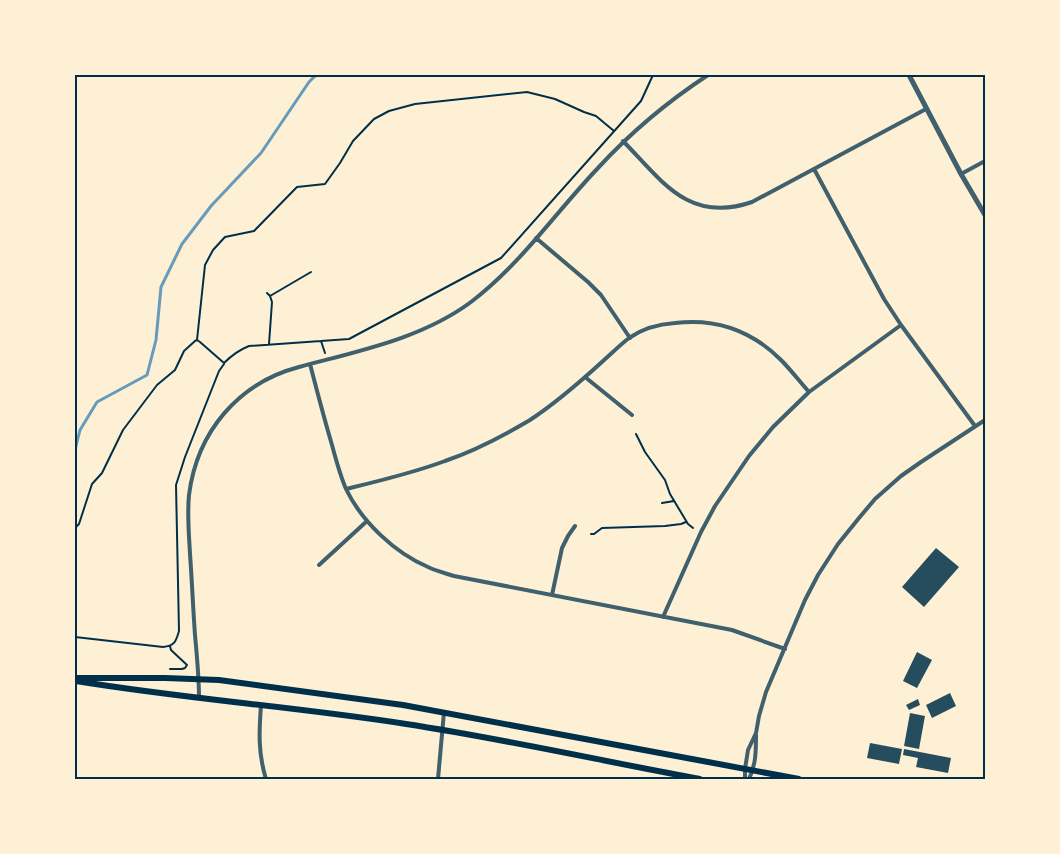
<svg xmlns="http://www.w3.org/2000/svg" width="1060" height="854" font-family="'Fira Sans Condensed',sans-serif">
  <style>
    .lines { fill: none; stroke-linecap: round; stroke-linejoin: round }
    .stream { stroke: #669bbc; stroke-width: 3 }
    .building { fill: #264d5e }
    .path { stroke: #003049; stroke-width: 2 }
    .minor { stroke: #3f606c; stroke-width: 4 }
    .tertiary { stroke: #3f606c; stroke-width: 5 }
    .primary { stroke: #003049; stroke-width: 6 }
    .neatline { fill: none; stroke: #003049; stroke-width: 2 }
  </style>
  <rect width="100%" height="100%" fill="#fdf0d5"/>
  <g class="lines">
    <!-- stream -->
    <path class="stream" d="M75 450 80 430 97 402 147 375 156 340 161 287 182 244 211 206 261 153 309 82 316 75"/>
  </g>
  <!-- building -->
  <path class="building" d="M936 548 959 567 924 607 902 587Z
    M917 652 932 660 917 688 903 681Z
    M950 693 956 706 932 718 926 705Z
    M918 699 920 705 909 710 906 705Z
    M910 713 925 716 919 749 904 746Z
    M870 743 902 749 899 764 867 758Z
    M904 749 951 758 948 773 916 767 918 758 903 755Z"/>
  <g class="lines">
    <!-- path -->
    <path class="path" d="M267 293 270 296 272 302 269 344
      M270 296 311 272
      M197 340 205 265 213 250 225 237 254 231 297 187 325 184 340 163 353 141 374 119 389 111 415 104 527 92 555 99 584 112 596 116 614 131
      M321 341 325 353
      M636 434 645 452 665 480 670 494 688 524 693 528
      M662 503 674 501
      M75 528 79 524 92 484 102 473 123 430 157 385 175 370 184 351 195 341 197 340 200 342 224 363C232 355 239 350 249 346L349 339 501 258 641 101 653 75
      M591 534H594L602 528 665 526 681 524 686 522
      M75 637 163 647C175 646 176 641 179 631L176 485 185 457 219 371 224 364
      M170 669H182L185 668 187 665 171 650 170 646"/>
    <!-- minor -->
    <path class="minor" d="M623 141C662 181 689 224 752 202L926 109
      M814 169 884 299 901 325 975 426
      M961 174 985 161
      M536 238 588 282 601 295 630 338
      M310 364C317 391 324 418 332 445 336 460 340 475 346 489 362 522 395 553 428 567 436 571 445 573 454 576L732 630 785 649
      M585 377 632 415
      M346 489C379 481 413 473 445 461 474 451 503 436 530 420 556 403 580 382 603 361 612 353 620 345 629 338 642 329 660 324 675 323 716 318 752 331 781 360 791 370 800 382 809 392
      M319 565 367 521
      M552 595 562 548 568 536 575 526
      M663 617 701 532 715 506 749 456 773 427 809 392 901 325
      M199 698C199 677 197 656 195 635 193 608 192 581 190 554 189 534 187 515 189 495 197 432 238 383 299 367 358 351 421 339 471 302 520 265 556 212 598 168 631 132 667 102 708 75
      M261 705C259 732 258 753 266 779
      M438 779 444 712
      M745 779V769L748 750 756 733 759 716 766 692 805 600 818 575 838 544 859 518 875 499 901 476 921 462 985 420
      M749 779C756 765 756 750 756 735"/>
    <!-- tertiary -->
    <path class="tertiary" d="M909 75 961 174 985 215"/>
    <!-- primary -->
    <path class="primary" d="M75 678H165L219 680 403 705 799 779
      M76 681C186 699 297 707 406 724 505 739 602 761 700 779"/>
  </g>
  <!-- border -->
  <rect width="1060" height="854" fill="none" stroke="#fdf0d5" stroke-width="152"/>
  <rect x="76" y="76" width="908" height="702" class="neatline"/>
</svg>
